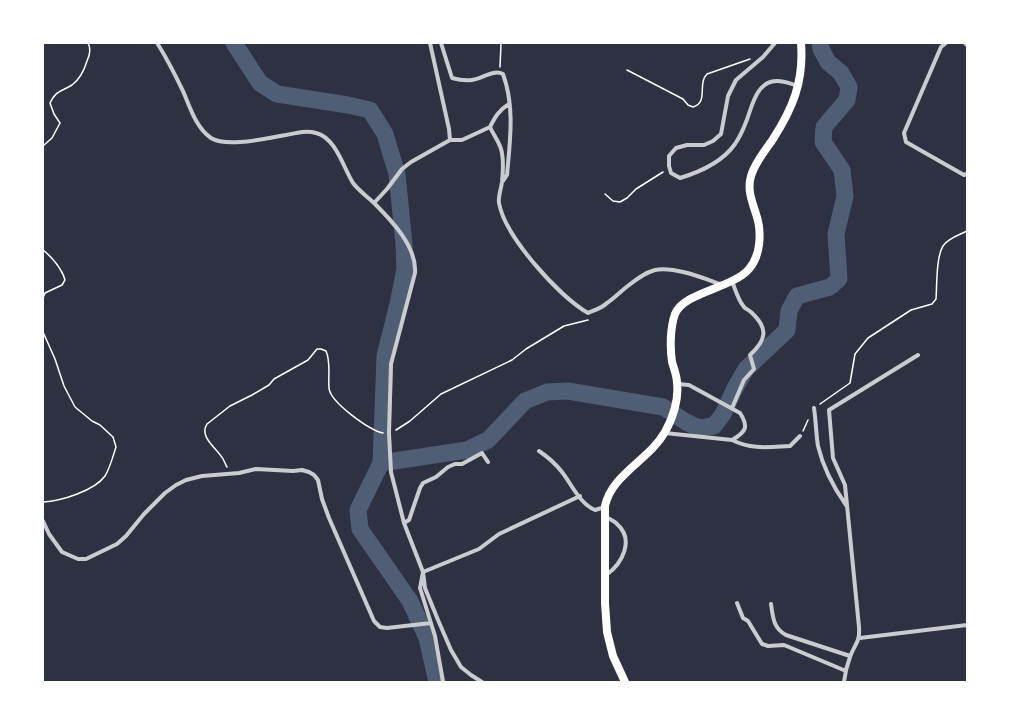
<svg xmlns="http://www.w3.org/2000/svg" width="1010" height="725" font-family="'Roboto Condensed',sans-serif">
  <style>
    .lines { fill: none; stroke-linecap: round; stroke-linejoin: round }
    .river { stroke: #4f5d75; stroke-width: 17 }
    .path { stroke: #fff; stroke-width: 1.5 }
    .minor { stroke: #caccd0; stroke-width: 4 }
    .primary { stroke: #fff; stroke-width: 8 }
  </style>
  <rect width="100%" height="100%" fill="#2d3142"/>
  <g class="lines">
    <!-- river -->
    <path class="river" d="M234 43 260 83 277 94 348 105 370 110 385 134 397 174 404 244 405 269 398 304 385 356 381 463 358 510 360 529 410 601 427 638 437 682
      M381 463 467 450 488 440 525 401 547 392 568 391 663 407 686 422 699 428 714 426 723 414 735 388 746 369 787 330 789 311 797 296 830 287 839 279 836 234 845 196 842 170 823 142 824 127 847 100 849 87 841 73 828 62 821 49 820 43"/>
    <!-- path -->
    <path class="path" d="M500 67 501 43
      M627 70 683 99 688 105 693 107C709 102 697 84 707 74L750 59
      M43 146 52 138 60 123 54 114 50 103C56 90 61 92 72 85 80 79 84 71 87 61 90 55 91 49 88 43
      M605 194 613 201 620 202 627 198 636 189 663 172
      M43 250C52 257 62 269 65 280L62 285 45 293 43 298
      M43 332 55 359 64 386 75 407 92 421 100 425 113 437 116 447C113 456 110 468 105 476 94 491 61 501 43 502
      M820 404 850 383 855 354 868 338 911 310 932 304 936 299C937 286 936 257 943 246 948 238 959 235 967 231
      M396 430 410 421 441 394 512 360 526 349 564 326 588 320
      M803 431 808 420
      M227 467C225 464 224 459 221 456 215 447 199 436 207 424L230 406 252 395 269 385 274 379 308 360 317 349H321L326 351C331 362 328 375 329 388 330 402 369 430 383 433"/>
    <!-- minor -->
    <path class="minor" d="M157 43C167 58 175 75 183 91 190 107 196 128 211 138 227 148 267 138 286 135 296 133 306 130 316 133 336 138 343 167 353 183 359 191 368 197 375 204 392 221 417 247 415 273L391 364 389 433 391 472 404 523 423 572 425 588 438 620 451 650 461 667 471 675 482 682
      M430 43 449 129 450 140
      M441 43 452 78C459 80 465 81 472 80 482 79 493 69 503 74 515 107 510 141 507 175L503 181
      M775 43 763 57 736 80 728 96 721 134 713 141 704 145H687L676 148 669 156V166L671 173 680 178C700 172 723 161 735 144 739 138 743 130 746 122 752 107 756 81 777 81 784 81 792 84 798 86
      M946 43 941 47 904 133 906 142 964 175 967 174
      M965 43 967 45
      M490 127C495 117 499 110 509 104
      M374 203 387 189 402 169 411 162 450 140H462L490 127C493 134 499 142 501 149 504 159 503 172 502 182 501 189 498 197 499 203 505 237 559 296 588 313 595 310 602 308 607 303 613 299 618 294 624 289 633 282 643 273 655 270 673 266 703 278 720 284
      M732 408 744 380 754 369 750 355C766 340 769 329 752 313 749 310 746 309 744 307 738 300 735 289 732 281
      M814 408C816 421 816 434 818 446 823 467 834 488 846 505
      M665 433 732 440C746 432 749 427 740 413L689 385 678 384
      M732 440C752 450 769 447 790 446L800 436
      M539 451C548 457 555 463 562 472 572 485 580 504 595 510L605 507
      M43 521 49 534 62 552 78 559H86L117 544 126 536 144 514 165 493 176 485 186 480 202 476 239 473 256 469 293 471 302 470 309 472 314 475 318 480 322 499 329 518 374 621 380 627 387 628 431 623
      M404 523 409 520 420 488 423 483 436 477 448 467 455 464H462L482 453 488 462
      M606 575C622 564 635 540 617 524 614 521 609 519 606 517
      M737 603 743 618 748 621 762 644 768 646 784 645 846 671
      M771 604C773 617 773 628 786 635L850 656
      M860 638 967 625
      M443 682 435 636 420 588 423 572 479 549 499 534 580 496
      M844 682C845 673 847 665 850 657 855 643 860 643 859 627L845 485 833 458 829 410 918 355"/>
    <!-- primary -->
    <path class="primary" d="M625 682 613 656 607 632 605 603V506C612 474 649 460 665 432 673 418 679 399 677 383 677 376 674 369 672 362 670 348 670 328 675 314 684 292 733 288 749 269 761 255 762 231 756 214 752 201 747 190 751 176 755 162 765 151 773 139 793 108 804 81 801 43"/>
  </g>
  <!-- border -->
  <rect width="1010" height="725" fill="none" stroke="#ffffff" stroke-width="88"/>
</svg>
